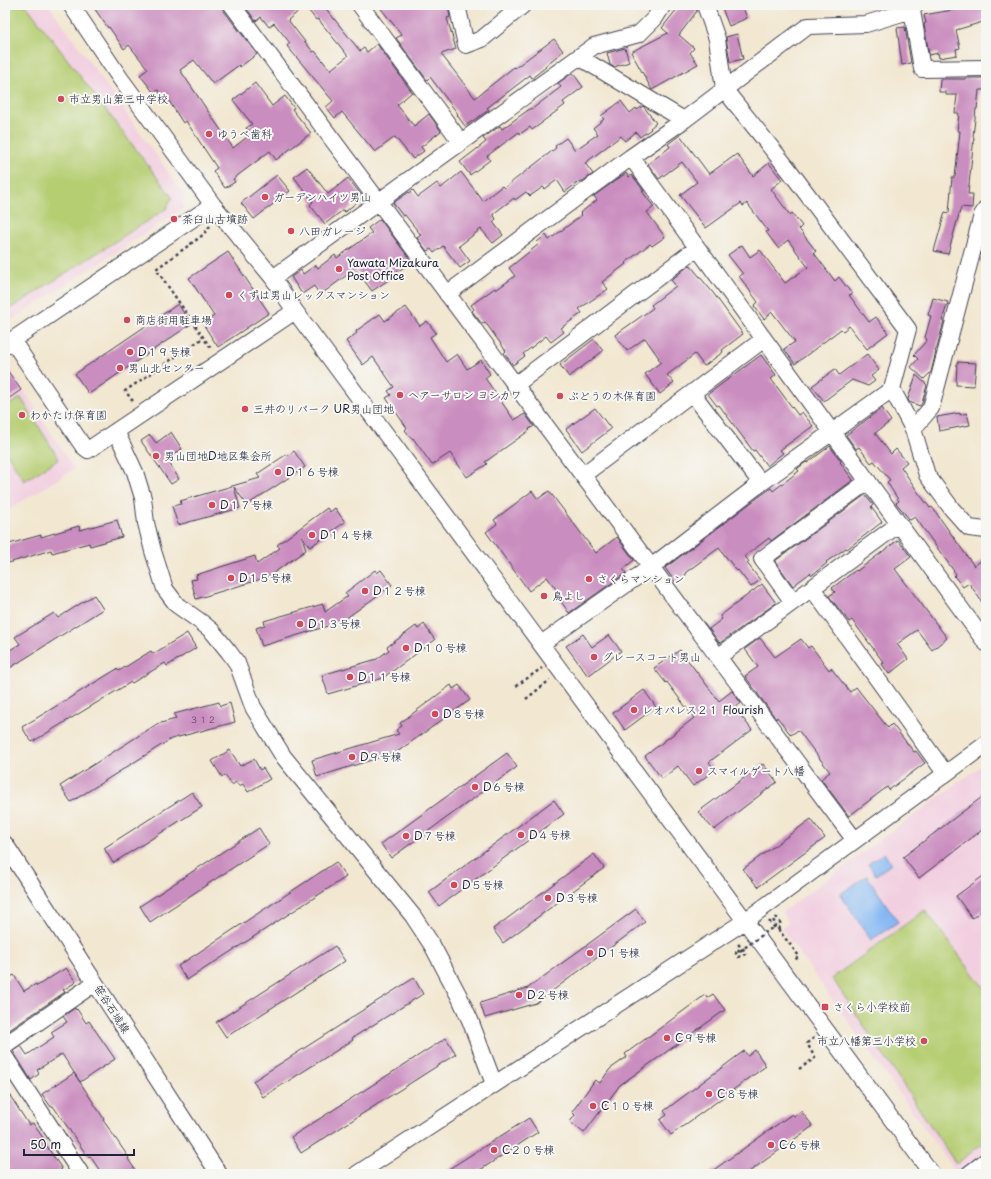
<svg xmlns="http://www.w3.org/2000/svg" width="991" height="1179" font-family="'Playpen Sans','Klee One',sans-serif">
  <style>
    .built { fill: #f2cfe0 }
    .green { fill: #b6ce72; stroke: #6c7856 }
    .water { fill: #85b8f3; stroke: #546d97 }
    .building { fill: #ca8dbf; fill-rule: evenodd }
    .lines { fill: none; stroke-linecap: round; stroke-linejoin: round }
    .minor-casing { stroke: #414051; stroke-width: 18 }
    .path { stroke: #414051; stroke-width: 2.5; stroke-dasharray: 3 3; stroke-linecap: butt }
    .minor { stroke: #fff; stroke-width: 16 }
    .path-bridge { stroke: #414051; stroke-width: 2.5; stroke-dasharray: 3 3; stroke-linecap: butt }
    .poi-dot { fill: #d1495b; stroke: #f6f6f2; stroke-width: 1.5 }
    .labels { text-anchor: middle; stroke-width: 4; stroke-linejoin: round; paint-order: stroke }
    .number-label { font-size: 9px; fill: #4c3d5c }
    .poi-label { font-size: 11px; fill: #22223b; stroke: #f6f6f2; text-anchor: start }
    .street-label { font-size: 11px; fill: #22223b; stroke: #f6f6f2 }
  </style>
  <rect width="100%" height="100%" fill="#f6f6f2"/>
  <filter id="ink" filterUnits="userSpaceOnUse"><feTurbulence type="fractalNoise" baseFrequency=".025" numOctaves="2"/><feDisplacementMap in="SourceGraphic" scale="8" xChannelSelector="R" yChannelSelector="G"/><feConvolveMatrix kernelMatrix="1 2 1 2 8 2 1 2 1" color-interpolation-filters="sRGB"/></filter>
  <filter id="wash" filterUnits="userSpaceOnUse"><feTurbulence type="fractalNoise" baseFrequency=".012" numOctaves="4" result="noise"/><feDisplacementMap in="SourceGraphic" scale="16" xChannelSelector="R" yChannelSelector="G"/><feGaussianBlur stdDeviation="0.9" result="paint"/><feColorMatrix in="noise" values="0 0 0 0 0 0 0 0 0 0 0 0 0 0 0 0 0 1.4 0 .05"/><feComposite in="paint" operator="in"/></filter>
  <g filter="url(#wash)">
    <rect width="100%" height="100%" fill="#f2e7d0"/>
    <!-- built -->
    <path class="built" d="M5 5H49L184 194 183 209 5 324Z
      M5 361 74 469 5 512Z
      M986 762V1153L957 1174 781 928 788 922 782 912Z"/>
    <!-- green -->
    <path class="green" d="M5 5H26L172 197 166 209 5 312Z
      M21 398 59 459 24 481 5 450V407Z
      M925 910 986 991V1141L956 1164 832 978Z"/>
    <!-- water -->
    <path class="water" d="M884 853 891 864 876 875 868 864Z
      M867 876 898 922 871 940 840 894Z"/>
    <g id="blocks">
      <!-- building -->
      <path class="building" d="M92 5H223L224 11 257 54 240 67 239 65 213 84 194 60 180 70 233 148 251 134 246 128 252 124 233 100 255 83 272 106 285 96 294 108 292 109 311 133 276 160 270 151 233 179 235 182 225 188 213 171 217 168 186 121 183 123 169 101 167 102 158 90 154 93 140 75 148 69 129 45 124 49 109 27 108 28Z
        M244 5H323L360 51 364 48 367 52 377 44 412 92 397 105 414 126 429 114 441 131 421 147 424 151 413 159 395 137 375 152 342 112 335 118 326 107 333 101 287 46 290 43 274 23 269 27 261 17 256 21ZM305 6 316 20 318 19 348 56 330 70 315 51 313 52 288 20Z
        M378 5H448L450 17 447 18 456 49 441 54 475 98 514 67 515 68 554 39 563 51 545 66 546 67 532 78 530 75 487 108 489 110 465 126 457 115 458 114 430 77 427 80 396 38 402 35Z
        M680 5H696L697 11 679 35 694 48 690 53 698 64 652 90 631 52 668 33 662 28Z
        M730 5H742L747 18 729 26 722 8Z
        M964 5H986V21L956 30 960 48 956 49 957 55 939 58 938 53 929 55 924 24 926 23 924 15 964 8Z
        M905 27 911 63 902 65 897 28Z
        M737 34 743 59 730 62 726 37Z
        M625 48 629 62 614 67 610 65 607 53Z
        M573 73 583 87 563 102 565 105 542 122V123L532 130 530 127 520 134 519 132 487 156 490 160 470 175 460 162 486 142 483 138 500 126 502 129 531 108 532 109 561 87 558 83Z
        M965 78H986V90H979L977 109H976L973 137H974L968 194H973L972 208 961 207 948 254 934 251 945 212 949 213 952 177H955L960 131H957L959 113H955L957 95H946V92H939L940 79H965Z
        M621 101 630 113 636 108 637 110 643 106 644 107 656 123 650 128 651 129 640 137 636 132 625 141 621 136 585 163 593 174 583 181H580L565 192 557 180 545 189 543 187 530 196 526 192 515 200 514 198 493 214 496 219 493 222 503 235 493 243 481 229 459 246 470 261 460 268 443 246 434 253 431 249 427 251 417 238 421 235 405 215 403 216 393 203 409 192V193L413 190 418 197 437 183 441 188 461 172 483 201 502 186 504 188 556 148 555 146 566 138 575 150 598 134 593 128 604 119 601 116Z
        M680 135 709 174 737 154 753 176 769 163 782 180 771 189 790 215 792 213 802 226 799 229 816 251 814 253 835 281 839 277 852 294 849 295 869 322 876 317 888 333 867 349 849 326 843 331 841 329 795 364 784 349 795 342 772 312 764 319 754 306 758 302 739 276 743 274 728 255 742 245 750 257 760 250 785 283 808 267 788 240 778 248 766 232 768 231 747 203 743 206 741 203 706 228 680 195 697 182 682 162 659 179 648 164 670 147 668 144Z
        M307 167 328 194 348 178 363 197 345 212 343 210 325 224 310 205 313 202 294 177Z
        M626 173 629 177 632 175 644 191H642L654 207 647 212 665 237 652 246 650 244 625 263 626 264 602 282 608 289 579 309 582 313 561 328 564 332 551 342 546 336 523 354 525 356 513 365 504 353 506 351 485 322 482 324 472 311 474 309 471 305 495 288 496 290 515 276 509 268 539 244 537 242 546 235 549 240 582 215 580 213 597 200 594 196Z
        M277 175 290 191 254 219 241 203Z
        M380 219 412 262 389 277 390 279 372 291 357 271 352 274 351 272 320 295 314 286 302 294 291 277 301 270 303 274 316 265 318 268 335 255 337 258 372 233 368 228Z
        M228 252 269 313 218 347 203 324 214 316 189 278Z
        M690 265 714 294 743 334 722 350 723 352 704 366 695 354 667 375 674 383 660 394 645 374 661 362 658 358H659L645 338 627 351 615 335 653 308 651 305 676 286 671 280Z
        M933 298 948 302 942 321H944L937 348 935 351 936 352 931 372 924 379 911 367 918 359 914 355 927 340 925 337 931 316 928 315Z
        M178 304 191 324 89 394 75 374Z
        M406 307 420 326 427 321 436 333 430 337 446 362 457 354 467 369 481 360 490 374 485 378 514 420 525 414 534 426 529 429 530 430 485 462 487 464 467 477 450 453 432 465 413 438 412 439 405 430 407 428 386 398 391 395 388 391 394 387 373 357 363 365 346 341 357 333 356 331 380 314 385 321Z
        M594 339 603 351 569 377 560 365Z
        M867 354 879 370 871 376 875 381 868 386 852 380 824 401 812 386 835 369 839 375Z
        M761 355 776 375 771 379 798 415 802 412 813 426 780 450 783 453 767 466 755 450 753 451 719 405 717 406 708 394Z
        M957 362 976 363 974 386 956 385Z
        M5 367 21 390 5 401Z
        M916 375 927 385 922 403 920 406 909 402 908 399Z
        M595 408 611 429 582 451 566 429Z
        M882 408 891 421 875 433 891 454 896 449 907 462 901 467 918 492 930 508 932 507 974 566 986 557V608L969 583 963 587 954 576 956 574 915 517 910 520 896 503 899 501 887 482 890 480 874 461 871 463 859 447 856 449 846 435Z
        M960 413V415L967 413 970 425 939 431 937 417Z
        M171 432 182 449 167 459 179 479 171 484 141 441 150 435 156 443Z
        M830 446 841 461 840 462 853 480 771 541 769 538 745 556 749 562 747 563 760 580 751 587 738 570 737 571 719 548 685 573 686 575 676 583 665 568 752 502 771 488 773 491 799 471 797 469 806 462 807 463Z
        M294 451 305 467 247 505 234 487 240 508 178 525 172 506 181 504 180 501 260 478 257 474 287 454 288 456Z
        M532 491 538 499 549 491 596 553 617 537 634 560 623 569 626 573 569 613 558 597 561 596 547 577 529 591 486 532 497 524 494 520Z
        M865 495 873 505 871 507 882 522 847 549 846 548 826 562 827 563 812 575 810 573 793 586 775 561Z
        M327 508 330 512 335 508 345 522 310 547 302 536 306 550 268 577 196 599 191 580 197 579 196 575 255 556 257 564 280 548 277 545Z
        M117 520 122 537 90 546 89 543 52 553 51 550 5 564V550L10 548 9 544 41 535V537L79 526 80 530Z
        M898 540 911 557 895 569 947 638 932 650 917 630 897 644 908 659 889 674 882 664 884 663 852 620 849 622 829 596 835 592 832 588 856 570 857 571Z
        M375 570 377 573 381 570 392 585 341 622 262 646 256 628 265 625 264 621 323 604 325 612 345 598 348 597 345 593Z
        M762 584 776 603 720 643 709 629 722 619 720 616Z
        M94 595 103 609 5 671V653L20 644 15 637 54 613 58 618Z
        M424 624 435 640 383 678 328 694 322 675 377 659 389 650 387 647 416 626 418 629Z
        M187 633 196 648 167 666 165 663 132 683 131 682 32 742 28 737 22 727 117 669 119 671 151 651 153 654Z
        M583 634 592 647 609 635 621 651 588 676 566 646Z
        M760 638 775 657 801 639 808 648 811 646 829 670 831 668 850 692 856 687 888 728 892 724 914 752 916 751 925 763 889 790 887 787 849 816 821 779 830 772 798 730 791 735 777 717 776 719 745 676 758 667 745 649Z
        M680 650 719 701 732 691 741 703 735 708 752 730 709 762 715 770 693 786 678 766 662 779 645 756 694 718 667 682 666 683 654 668Z
        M451 685 453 689 459 685 470 700 397 752 317 777 312 760 399 734 396 730 402 726 400 723Z
        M644 690 656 707 625 730 613 713Z
        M219 702 220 706 230 703 235 722 171 739 71 802 60 786 157 724 176 719 174 714Z
        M230 750 240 766 254 759 260 770 263 768 270 779 248 792 243 784 239 786 236 782 232 785 225 775 222 777 212 761Z
        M507 753 517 767 391 858 381 844Z
        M763 764 777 782 714 830 698 812Z
        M192 792 202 807 113 863 104 848Z
        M986 794V827L919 878 903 857Z
        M554 800 564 814 439 906 429 892Z
        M811 819 825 838 758 887 743 869Z
        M259 828 269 844 150 922 140 906Z
        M594 854 604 868 503 943 493 929Z
        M336 862 346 877 187 980 178 966Z
        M986 874V907L972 918 956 896Z
        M636 909 645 922 536 1003 485 1018 480 1003 528 988Z
        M335 946 345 961 226 1037 216 1022Z
        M66 968 76 982 63 990 65 992 5 1033V980L14 975 24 991 36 984 37 986Z
        M414 978 423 994 352 1038 353 1040 263 1097 253 1081 353 1017H352Z
        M713 994 725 1010 620 1085 584 1133 570 1122 575 1115 572 1112 595 1080 600 1083 610 1069 627 1057 625 1054 705 995 707 998Z
        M75 1008 76 1010 77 1009 86 1023 89 1021 115 1059 80 1082 62 1054 37 1070 39 1074 31 1080 13 1051 21 1046 27 1055 54 1037 51 1032 67 1022 63 1016Z
        M446 1038 456 1054 301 1153 291 1137Z
        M755 1050 766 1066 671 1135 660 1120 667 1115 664 1111 744 1051 748 1056Z
        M74 1073 104 1119 103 1120 129 1158 128 1159 138 1174H102L90 1156 88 1157 53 1106 51 1107 42 1094Z
        M5 1088 29 1125 33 1123 45 1141 44 1142 62 1169 55 1174H12L5 1163Z
        M801 1111 813 1126 746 1174H708L792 1114 794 1116Z
        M529 1118 538 1132 474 1174H441Z"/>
    </g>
  </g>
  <g filter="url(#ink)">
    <use href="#blocks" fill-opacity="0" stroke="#414051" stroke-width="1"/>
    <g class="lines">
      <defs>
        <path id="minor" d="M71 5 120 78 213 205 273 278 295 311 932 1174
          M232 5 854 839
          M360 5 461 142
          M457 5 466 45 482 39 523 5
          M912 10 922 69 986 68
          M579 57 684 120
          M631 157 986 643
          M273 278 594 46 639 34 655 18 663 5
          M447 294 631 157 684 120 808 26 866 24 912 10 916 5
          M12 340 83 446 88 450 295 311
          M5 345 213 205
          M515 385 697 248
          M892 389 913 429 927 475 952 509 969 528 986 530
          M692 393 761 483
          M913 429 931 408 982 215 986 209
          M116 431 135 472 143 498 146 523 153 551 165 589 177 605 201 622 212 631 229 652 237 663 253 707 283 756 413 916 432 945 459 996 470 1020 494 1084
          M583 475 764 339
          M812 588 945 773
          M793 602 762 559 868 481
          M541 644 651 567 761 483 892 389 908 329 789 170 724 89 717 39 705 5
          M718 657 899 524
          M5 844 219 1174
          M5 1045 95 983
          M5 1057 81 1174
          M357 1174 745 921 986 744
          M969 1174 986 1161"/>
      </defs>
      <!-- minor casing -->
      <use href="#minor" class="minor-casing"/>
      <!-- path -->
      <path class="path" d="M210 226 203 235 156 269 212 350
        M133 401 125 391 203 338
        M516 686 542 668
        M526 699 550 680
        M769 921 775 928H779L781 925 779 920 777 918H775L773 920 776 925
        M778 929 799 956 794 961
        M738 944 745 951V954L742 956 738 957 736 954 737 949 740 951
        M799 1069 815 1058 807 1043 814 1038"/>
      <!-- minor -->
      <use href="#minor" class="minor"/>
      <!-- path-bridge -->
      <path class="path-bridge" d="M740 951 776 925 778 929"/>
    </g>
  </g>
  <!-- markers -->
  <g class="poi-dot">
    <circle cx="61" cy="99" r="4"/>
    <circle cx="209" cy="134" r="4"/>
    <circle cx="265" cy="197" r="4"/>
    <circle cx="174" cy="219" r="4"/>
    <circle cx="291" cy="231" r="4"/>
    <circle cx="339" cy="269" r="4"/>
    <circle cx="229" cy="295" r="4"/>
    <circle cx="127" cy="320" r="4"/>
    <circle cx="130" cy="352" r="4"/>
    <circle cx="120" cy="368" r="4"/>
    <circle cx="400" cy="395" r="4"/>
    <circle cx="560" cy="396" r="4"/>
    <circle cx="245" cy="409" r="4"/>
    <circle cx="22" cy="415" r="4"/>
    <circle cx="156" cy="456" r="4"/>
    <circle cx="278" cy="472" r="4"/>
    <circle cx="212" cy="505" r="4"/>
    <circle cx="312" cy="535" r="4"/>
    <circle cx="231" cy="578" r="4"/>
    <circle cx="589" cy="579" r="4"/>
    <circle cx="365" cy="591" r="4"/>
    <circle cx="544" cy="596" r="4"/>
    <circle cx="300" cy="624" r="4"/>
    <circle cx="406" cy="648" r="4"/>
    <circle cx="594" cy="657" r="4"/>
    <circle cx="350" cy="677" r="4"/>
    <circle cx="634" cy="710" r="4"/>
    <circle cx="435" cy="714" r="4"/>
    <circle cx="352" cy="757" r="4"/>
    <circle cx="699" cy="771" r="4"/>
    <circle cx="475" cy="787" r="4"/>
    <circle cx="521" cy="835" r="4"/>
    <circle cx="406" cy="836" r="4"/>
    <circle cx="454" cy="885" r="4"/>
    <circle cx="548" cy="898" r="4"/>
    <circle cx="590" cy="953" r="4"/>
    <circle cx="519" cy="995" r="4"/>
    <rect x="821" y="1003" width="8" height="8" rx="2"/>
    <circle cx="667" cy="1038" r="4"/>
    <circle cx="924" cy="1041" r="4"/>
    <circle cx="709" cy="1094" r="4"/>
    <circle cx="593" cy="1106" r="4"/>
    <circle cx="771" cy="1145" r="4"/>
    <circle cx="494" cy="1150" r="4"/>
  </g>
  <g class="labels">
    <!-- number labels -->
    <g class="number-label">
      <text x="203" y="723">３１２</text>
    </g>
    <!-- poi labels -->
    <g class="poi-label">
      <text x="69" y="103">市立男山第三中学校</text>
      <text x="217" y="138">ゆうべ歯科</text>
      <text x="273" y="201">ガーデンハイツ男山</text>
      <text x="182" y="223">茶臼山古墳跡</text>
      <text x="299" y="235">八田ガレージ</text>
      <text x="347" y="267">Yawata Mizakura<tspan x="347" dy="13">Post Office</tspan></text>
      <text x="237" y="299">くずは男山レックスマンション</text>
      <text x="135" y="324">商店街用駐車場</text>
      <text x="138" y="356">D１９号棟</text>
      <text x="128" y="372">男山北センター</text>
      <text x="408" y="399">ヘアーサロン ヨシカワ</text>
      <text x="568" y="400">ぶどうの木保育園</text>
      <text x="253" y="413">三井のリパーク UR男山団地</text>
      <text x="30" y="419">わかたけ保育園</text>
      <text x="164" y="460">男山団地D地区集会所</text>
      <text x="286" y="476">D１６号棟</text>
      <text x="220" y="509">D１７号棟</text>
      <text x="320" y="539">D１４号棟</text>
      <text x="239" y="582">D１５号棟</text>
      <text x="597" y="583">さくらマンション</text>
      <text x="373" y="595">D１２号棟</text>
      <text x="552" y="600">鳥よし</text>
      <text x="308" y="628">D１３号棟</text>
      <text x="414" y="652">D１０号棟</text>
      <text x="602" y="661">グレースコート男山</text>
      <text x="358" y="681">D１１号棟</text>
      <text x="642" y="714">レオパレス２１ Flourish</text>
      <text x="443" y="718">D８号棟</text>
      <text x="360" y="761">D９号棟</text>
      <text x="707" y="775">スマイルゲート八幡</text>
      <text x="483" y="791">D６号棟</text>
      <text x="529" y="839">D４号棟</text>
      <text x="414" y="840">D７号棟</text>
      <text x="462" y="889">D５号棟</text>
      <text x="556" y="902">D３号棟</text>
      <text x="598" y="957">D１号棟</text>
      <text x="527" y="999">D２号棟</text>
      <text x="833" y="1011">さくら小学校前</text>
      <text x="675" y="1042">C９号棟</text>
      <text x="916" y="1045" text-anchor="end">市立八幡第三小学校</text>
      <text x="717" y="1098">C８号棟</text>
      <text x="601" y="1110">C１０号棟</text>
      <text x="779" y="1149">C６号棟</text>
      <text x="502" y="1154">C２０号棟</text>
    </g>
    <!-- street labels -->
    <g class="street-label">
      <text transform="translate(112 1009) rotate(57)" y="4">笹谷石城線</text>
    </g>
  </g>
  <!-- margin -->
  <rect width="991" height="1179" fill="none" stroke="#f6f6f2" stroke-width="20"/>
  <!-- scale -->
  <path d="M24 1149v6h110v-6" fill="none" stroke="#22223b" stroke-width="2"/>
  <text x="30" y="1149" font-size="12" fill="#22223b" stroke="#f6f6f2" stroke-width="3" paint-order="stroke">50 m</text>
</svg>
